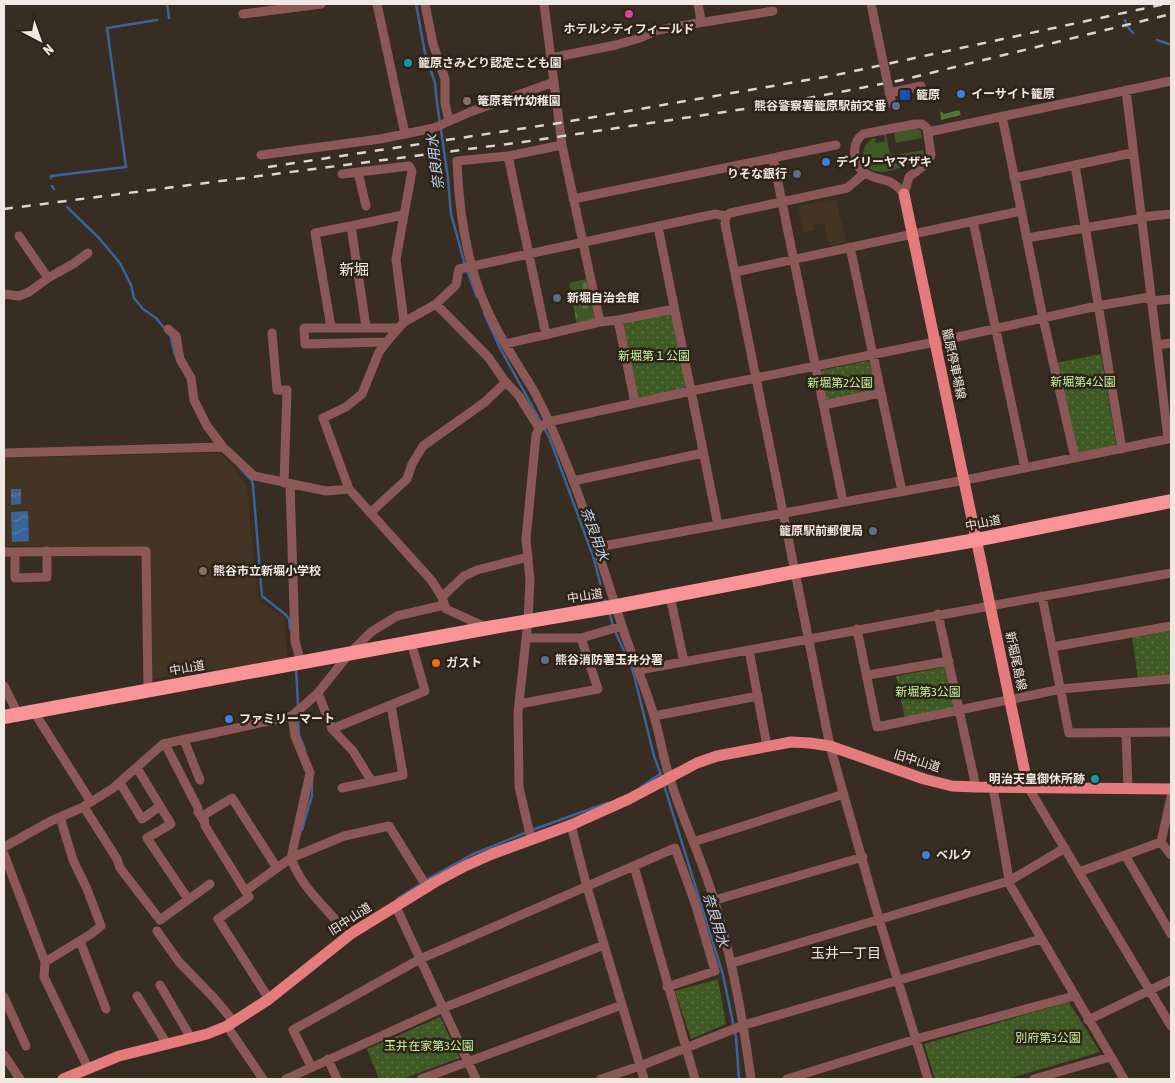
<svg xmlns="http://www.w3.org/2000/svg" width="1175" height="1083" font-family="'Asap Condensed','Noto Sans JP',sans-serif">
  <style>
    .built { fill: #443424 }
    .green { fill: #3e5924 }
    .forest { fill: url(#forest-crowns) }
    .cemetery { fill: url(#cemetery-stones) }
    .park { fill: url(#park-dots) }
    .water { fill: url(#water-waves) }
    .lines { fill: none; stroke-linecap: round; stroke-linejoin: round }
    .stream { stroke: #3c6397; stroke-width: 2.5 }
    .minor { stroke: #8c5757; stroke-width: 9 }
    .major { stroke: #e67b7d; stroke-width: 11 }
    .highway { stroke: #fa9395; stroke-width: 14 }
    .rail { stroke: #ded5cf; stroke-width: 2.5; stroke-dasharray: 9 9; stroke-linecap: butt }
    .minor-bridge { stroke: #8c5757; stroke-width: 9 }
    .hotel-dot { fill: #d1479c; stroke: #2e2319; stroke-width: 2 }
    .culture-dot { fill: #0f9aa8; stroke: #2e2319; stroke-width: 2 }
    .shop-dot { fill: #3f7fe0; stroke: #2e2319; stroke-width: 2 }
    .transit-dot { fill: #1a4fb4; stroke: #2e2319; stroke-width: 2 }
    .education-dot { fill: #8d6e63; stroke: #2e2319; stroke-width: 2 }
    .service-dot { fill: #5c6f8a; stroke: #2e2319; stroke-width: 2 }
    .food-dot { fill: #e8710a; stroke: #2e2319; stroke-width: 2 }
    .labels { text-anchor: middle; stroke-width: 5; stroke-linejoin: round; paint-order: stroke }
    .poi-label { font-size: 12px; font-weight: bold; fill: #f0e8e2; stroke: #2e2319; text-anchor: start }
    .park-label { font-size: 12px; fill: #c3f49c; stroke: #2e2319 }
    .street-label { font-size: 12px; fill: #f0e8e2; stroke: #2e2319 }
    .water-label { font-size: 14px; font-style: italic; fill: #bed5f4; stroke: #2e2319 }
    .neighbourhood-label { font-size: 14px; fill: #f0e8e2; stroke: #2e2319 }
    .quarter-label { font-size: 15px; fill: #f0e8e2; stroke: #2e2319 }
  </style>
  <defs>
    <pattern id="forest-crowns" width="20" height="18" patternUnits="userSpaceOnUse" patternTransform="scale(1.25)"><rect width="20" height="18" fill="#537437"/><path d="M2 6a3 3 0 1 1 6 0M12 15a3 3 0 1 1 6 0" fill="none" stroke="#748e5d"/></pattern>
    <pattern id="cemetery-stones" width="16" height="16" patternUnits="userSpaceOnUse" patternTransform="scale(1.25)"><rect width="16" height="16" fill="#3e5924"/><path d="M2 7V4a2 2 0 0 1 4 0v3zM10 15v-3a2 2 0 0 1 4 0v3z" fill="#5a7144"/></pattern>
    <pattern id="park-dots" width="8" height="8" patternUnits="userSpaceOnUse" patternTransform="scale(1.25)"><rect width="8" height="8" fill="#3e5924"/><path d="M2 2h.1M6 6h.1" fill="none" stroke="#5a7144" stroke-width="1.8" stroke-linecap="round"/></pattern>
    <pattern id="water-waves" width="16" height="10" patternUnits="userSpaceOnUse" patternTransform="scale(1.25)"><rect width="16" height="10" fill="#3c6397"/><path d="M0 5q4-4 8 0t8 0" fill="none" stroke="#5879a5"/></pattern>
  </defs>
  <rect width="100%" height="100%" fill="#382d23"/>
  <!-- built -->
  <path class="built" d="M836 199 846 242 829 246 824 223 814 225 815 230 803 233 798 206Z
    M219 453 233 466 247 486 257 594 260 601 284 618 288 659 152 679 150 548 6 546 5 458Z"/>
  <!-- green -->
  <path class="green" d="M916 128 921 131 922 138 896 143 894 134 896 132Z
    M884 135H886L890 153 892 156 923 150 924 154 921 157C911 162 892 173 881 172 861 172 856 145 875 138L876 143 885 141Z"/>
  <!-- forest -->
  <path class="forest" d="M959 110 961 115 941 120 940 111 944 114Z"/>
  <!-- cemetery -->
  <path class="cemetery" d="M586 279 594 319 592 322 577 325 569 283Z"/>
  <!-- park -->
  <path class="park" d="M669 313 672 316 686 386 684 389 639 398 636 396 622 326 624 323Z
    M1101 354 1116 443 1114 447 1079 454 1075 451 1056 363Z
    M867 361 870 363 876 388 873 392 831 401 827 399 821 373 823 370Z
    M1170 631 1171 632V676L1138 679 1132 637Z
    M945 667 948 669 954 706 952 709 905 719 896 676Z
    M718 979 726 1024 691 1039 675 991Z
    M1069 1002 1100 1052 1007 1079H935L924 1044Z
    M440 1017 460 1058 402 1079H379L367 1049Z"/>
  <!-- water -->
  <path class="water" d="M11 489H21V504L11 505Z
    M28 511 29 541 12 542 11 512Z"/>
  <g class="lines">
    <!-- stream -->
    <path class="stream" d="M167 4 169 18
      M416 4 425 53 435 83 437 103 448 178 451 214 465 265 477 297
      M1125 20 1127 26 1133 33
      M1157 40 1169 44
      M51 178V176L126 167 107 28 157 20
      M52 186 54 189
      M67 207 99 238 120 263 131 285 134 298 143 309 156 318 166 330
      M484 313 500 348 542 424
      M170 334 175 355
      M544 428 550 439 593 556 605 602
      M240 468 252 481 253 486 262 596 286 615 289 619 290 629
      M609 612 613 626
      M615 631 633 671 654 756 661 775
      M296 667 298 706
      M298 714 299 735 305 750
      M664 785 723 975 736 1037 739 1079
      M641 787 660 774
      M302 830 312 795V779
      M532 830 607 803
      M426 880 471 855 527 832
      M397 899 422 883"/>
    <!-- minor -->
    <path class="minor" d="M377 4 405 134
      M425 4 433 44 445 79V103L449 121
      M544 4 562 145 600 322
      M243 14 321 4
      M698 23 773 11
      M551 58 616 45 640 38 658 30 698 23 701 20 698 4
      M889 90 892 104
      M1126 90 1157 345 1171 343
      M889 93 921 86
      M1002 116 1043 318 1075 458
      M915 124H922L927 128 931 155 927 163 909 177 904 194C889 175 881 183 865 173 852 165 851 143 863 134Z
      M928 132 1171 81
      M562 145 508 156 457 161C459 217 468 276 495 326 507 349 522 371 535 393 549 420 563 454 574 483 593 533 608 584 625 635 634 661 645 686 653 713 660 735 663 758 670 779 683 821 703 861 715 903 733 961 743 1019 751 1079
      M261 155 380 139 434 128 470 112 554 82
      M508 156 546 335
      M777 157 836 145
      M1075 165 1122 449
      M358 172 366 206
      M865 173 847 188 730 213 726 216 725 224 830 746 879 919 928 1079
      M342 174 409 166 412 171 396 259 404 322
      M1014 178 1132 153
      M573 199 773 158 843 501
      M973 221 1025 468
      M658 227 718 525
      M19 236 48 278
      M1027 238 1137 219 1142 217 1171 214
      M850 247 902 491
      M735 272 1021 211
      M4 294 19 296 29 292 48 278 73 264 88 253
      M1151 301 1171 299
      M436 304 489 358 504 380 519 396 539 428
      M331 327 315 233 351 226
      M366 327 351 226 403 215
      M168 329 176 336 180 359 191 378 194 400 207 426 223 447
      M272 333 277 390H287L284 483
      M386 342 305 344 304 328H399
      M505 344 600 322 618 320
      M635 403 618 320 674 309
      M824 405 880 393
      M4 453 223 447 254 476 326 491 349 489
      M573 481 703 453
      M290 484 295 641 301 663
      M370 513 407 479 412 464 423 446 485 402 506 382
      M598 547 965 480 1168 439 1157 345
      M4 552 146 551 148 690
      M15 552V578L47 577V551
      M670 596 684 662
      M1042 596 1069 733 1171 732
      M442 597 464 576 477 570 528 557
      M938 614 976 787
      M488 628 446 609 442 597 432 581 349 489 323 418 346 407 362 394 379 352 389 339 404 322 436 304 456 285 459 269 715 214 726 216
      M857 629 877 727 1061 689 1171 679
      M526 638H581L622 626
      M1052 647 1171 626
      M749 650 767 746
      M639 670 1171 573
      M868 675 949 661
      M4 686 18 714
      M318 693 332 729 425 691 411 642
      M519 704 598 689 581 638
      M34 712 91 802
      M292 716 295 736 310 773 291 858C300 885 322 904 340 925
      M654 716 758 696
      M332 729 353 751 372 782
      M1126 734 1128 788
      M184 740 200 780
      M165 744 198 808V812L204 821
      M137 768 171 824 147 838 188 899
      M120 783 142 819 160 806
      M993 787 1010 885 1124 1079
      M1028 787 1171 1026
      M342 788 403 775 391 705
      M84 807 117 859 120 868 160 920 210 884
      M571 825 587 887 644 1079
      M531 839 519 787 518 712 528 621 530 580 526 539 536 435 539 428 548 422 691 391 935 342 1097 306 1150 297
      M693 842 844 794
      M1161 842 1171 797
      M4 847 51 821 81 808 112 789 163 744 292 716 317 694 349 654 371 632 397 616 444 605
      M4 854 45 962 91 934 101 926 87 889 73 860 60 817
      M1125 855 1171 934
      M634 866 695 1079
      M1079 872 1161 842 1171 855
      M245 891 291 858 344 836 389 826 427 887
      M715 900 863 857
      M396 907 476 1079
      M157 931 179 962 214 998 234 1022
      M80 941 106 1009
      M45 962 44 977 88 1068
      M732 963 1009 881 1065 848
      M160 985 191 1038
      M137 996 167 1044
      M4 997 26 1046
      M269 999 218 919 249 897 205 826 204 815 232 798 277 868
      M1088 1020 1171 980
      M227 1026 263 1079
      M4 1055 20 1079
      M328 1059 337 1079
      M311 1066 293 1030 420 959 675 848 695 903 715 971 667 987
      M286 1079 443 1008 604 945
      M421 1079 622 1005
      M601 1079 640 1066 744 1025 1041 939
      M787 1079 916 1039 1074 996
      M1034 1079 1110 1057"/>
    <!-- major -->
    <path class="major" d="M904 194 1028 787
      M63 1079 119 1056 207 1034 227 1026 269 999 352 933 435 882 465 866 492 854 571 825 629 799 697 763 717 756 791 742 810 743 830 746 924 779 952 786 976 787 1171 789"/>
    <!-- highway -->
    <path class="highway" d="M4 717 488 628 617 606 794 572 976 540 1171 501"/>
    <!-- rail -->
    <path class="rail" d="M268 167 559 123 836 75 1165 4
      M4 209 523 142 778 104 902 80 1171 14"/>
    <!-- minor-bridge -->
    <path class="minor-bridge" d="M871 4 889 90"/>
  </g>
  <!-- markers -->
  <circle class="hotel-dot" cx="629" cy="14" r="5"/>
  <g class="culture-dot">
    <circle cx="408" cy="63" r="5"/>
    <circle cx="1095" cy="779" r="5"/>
  </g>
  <g class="shop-dot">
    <circle cx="961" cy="94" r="5"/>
    <circle cx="826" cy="162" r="5"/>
    <circle cx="229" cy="719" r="5"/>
    <circle cx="926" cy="855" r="5"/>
  </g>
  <rect class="transit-dot" x="899" y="89" width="12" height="12" rx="2.5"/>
  <g class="education-dot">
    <circle cx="467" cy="101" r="5"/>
    <circle cx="203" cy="571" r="5"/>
  </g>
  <g class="service-dot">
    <circle cx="896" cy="106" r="5"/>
    <circle cx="797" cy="174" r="5"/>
    <circle cx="557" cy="298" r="5"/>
    <circle cx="873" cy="531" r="5"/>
    <circle cx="545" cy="660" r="5"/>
  </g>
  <circle class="food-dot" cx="436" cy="663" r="5"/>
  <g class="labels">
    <!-- poi labels -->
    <g class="poi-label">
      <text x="629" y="33" text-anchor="middle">ホテルシティフィールド</text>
      <text x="418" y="67">籠原さみどり認定こども園</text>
      <text x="971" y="98">イーサイト籠原</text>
      <text x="916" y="99">籠原</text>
      <text x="477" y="105">篭原若竹幼稚園</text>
      <text x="886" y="110" text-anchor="end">熊谷警察署籠原駅前交番</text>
      <text x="836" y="166">デイリーヤマザキ</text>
      <text x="787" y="178" text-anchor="end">りそな銀行</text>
      <text x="567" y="302">新堀自治会館</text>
      <text x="863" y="535" text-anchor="end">籠原駅前郵便局</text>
      <text x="213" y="575">熊谷市立新堀小学校</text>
      <text x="555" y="664">熊谷消防署玉井分署</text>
      <text x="446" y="667">ガスト</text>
      <text x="239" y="723">ファミリーマート</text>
      <text x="1085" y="783" text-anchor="end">明治天皇御休所跡</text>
      <text x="936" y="859">ベルク</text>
    </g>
    <!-- park labels -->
    <g class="park-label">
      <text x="654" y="360">新堀第１公園</text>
      <text x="1083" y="386">新堀第4公園</text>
      <text x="840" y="387">新堀第2公園</text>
      <text x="928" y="696">新堀第3公園</text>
      <text x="1048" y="1042">別府第3公園</text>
      <text x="429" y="1050">玉井在家第3公園</text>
    </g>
    <!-- street labels -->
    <g class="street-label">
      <text transform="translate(954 364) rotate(78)" y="4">籠原停車場線</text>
      <text transform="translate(983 523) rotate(-11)" y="4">中山道</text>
      <text transform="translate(585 596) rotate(-9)" y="4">中山道</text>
      <text transform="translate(1016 661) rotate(78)" y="4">新堀尾島線</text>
      <text transform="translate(187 668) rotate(-10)" y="4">中山道</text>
      <text transform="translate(917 761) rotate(17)" y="4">旧中山道</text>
      <text transform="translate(350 919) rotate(-33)" y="4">旧中山道</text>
    </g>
    <!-- water labels -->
    <g class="water-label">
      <text transform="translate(435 162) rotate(-97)" y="5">奈良用水</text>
      <text transform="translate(595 534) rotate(70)" y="5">奈良用水</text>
      <text transform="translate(716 920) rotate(73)" y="5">奈良用水</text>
    </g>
    <!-- neighbourhood labels -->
    <g class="neighbourhood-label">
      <text x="846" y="958">玉井一丁目</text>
    </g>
    <!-- quarter labels -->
    <g class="quarter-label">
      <text x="354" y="275">新堀</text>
    </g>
  </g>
  <!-- border -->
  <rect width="1175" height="1083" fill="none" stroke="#f0e8e2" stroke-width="10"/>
  <!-- north arrow -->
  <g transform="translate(40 40) rotate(139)" stroke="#2e2319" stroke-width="4" paint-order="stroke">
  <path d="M0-4L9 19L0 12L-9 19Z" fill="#f0e8e2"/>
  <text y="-8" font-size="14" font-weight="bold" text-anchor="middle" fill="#f0e8e2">N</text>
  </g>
</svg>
